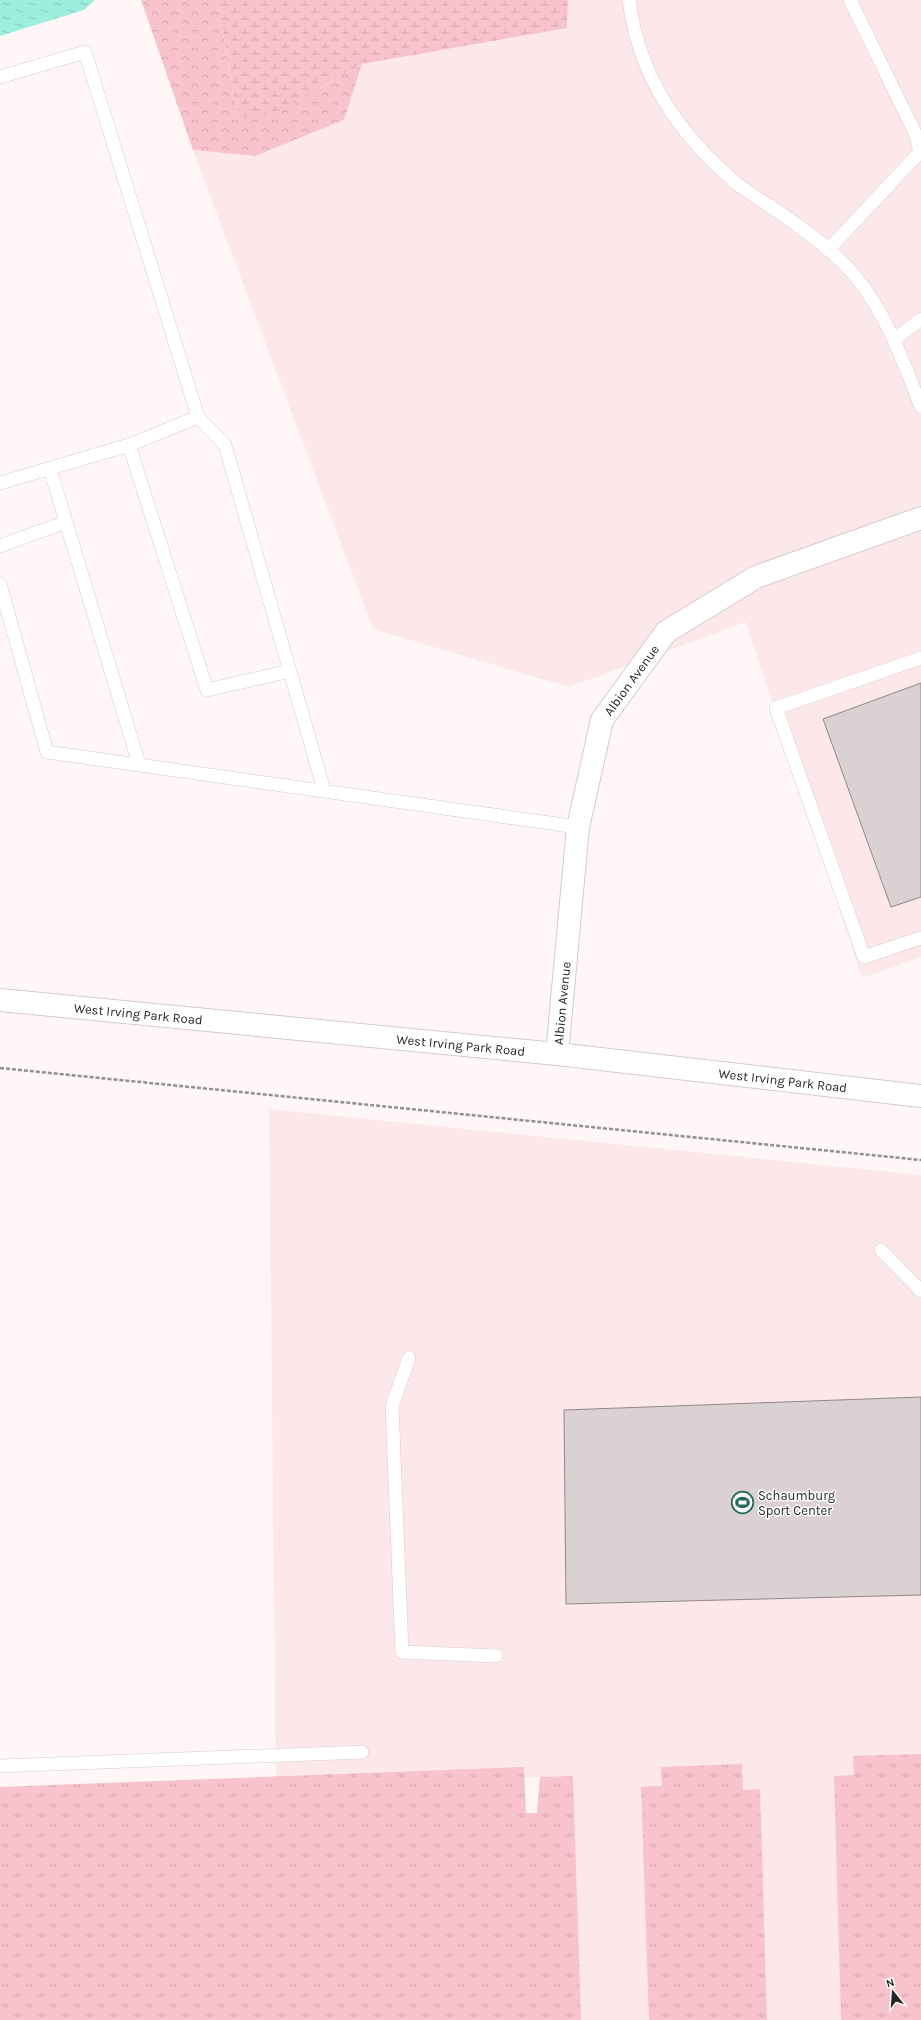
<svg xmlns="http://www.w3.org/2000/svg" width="921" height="2020" font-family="Karla,sans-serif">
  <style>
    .built { fill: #fce8eb }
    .grass { fill: url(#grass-tufts) }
    .forest { fill: url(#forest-crowns) }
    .wetland { fill: url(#wetland-marsh) }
    .water { fill: url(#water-ripples) }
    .building { fill: #dbd0d2; stroke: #918788 }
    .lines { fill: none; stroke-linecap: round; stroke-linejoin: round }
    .service-casing { stroke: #d5cacc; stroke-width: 14 }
    .minor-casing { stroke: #d5cacc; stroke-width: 24 }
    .secondary-casing { stroke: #d5cacc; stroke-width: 24 }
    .path { stroke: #948e8e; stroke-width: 2.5; stroke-dasharray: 4 2; stroke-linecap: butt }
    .service { stroke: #fff; stroke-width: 13 }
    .minor { stroke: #fff; stroke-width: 22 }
    .secondary { stroke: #fff; stroke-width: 22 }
    .labels { text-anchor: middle; stroke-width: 3; stroke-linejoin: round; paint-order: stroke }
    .street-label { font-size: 13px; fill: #282525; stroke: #fff }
    .poi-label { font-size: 13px; fill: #282525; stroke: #fff; text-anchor: start }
  </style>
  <defs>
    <pattern id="grass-tufts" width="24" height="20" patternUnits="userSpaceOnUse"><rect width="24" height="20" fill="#f8c3cc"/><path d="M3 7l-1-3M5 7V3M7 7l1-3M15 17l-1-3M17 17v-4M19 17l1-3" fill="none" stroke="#d5a7af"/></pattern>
    <pattern id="forest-crowns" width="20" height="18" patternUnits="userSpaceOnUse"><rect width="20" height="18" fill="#f8c3cc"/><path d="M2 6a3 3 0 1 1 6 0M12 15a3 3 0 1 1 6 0" fill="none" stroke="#d5a7af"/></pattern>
    <pattern id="wetland-marsh" width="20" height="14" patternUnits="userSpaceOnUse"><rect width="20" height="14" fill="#f8c3cc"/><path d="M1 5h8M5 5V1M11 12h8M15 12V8" fill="none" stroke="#d5a7af"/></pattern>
    <pattern id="water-ripples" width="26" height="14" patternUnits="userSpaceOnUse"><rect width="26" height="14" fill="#9cefdf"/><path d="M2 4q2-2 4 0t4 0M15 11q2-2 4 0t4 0" fill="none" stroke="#86cdbf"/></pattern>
  </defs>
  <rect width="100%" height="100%" fill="#fff6f7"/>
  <!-- built -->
  <path class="built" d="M568 0H921V957L862 978 746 622 569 687 373 629 193 150 255 156 344 120 362 64 567 28Z
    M269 1109 921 1175V2020H0V1835L537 1813 540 1777 276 1785Z"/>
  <!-- grass -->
  <path class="grass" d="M921 1754V2020H841L834 1776 854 1775 853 1756Z
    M742 1764 743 1790 760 1789 767 2020H649L641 1787 662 1786 661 1767Z
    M524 1767 526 1813H537L540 1777 573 1776 581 2020H0V1787Z"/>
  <!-- forest -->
  <path class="forest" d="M141 0H217L238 117 322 87 362 64 344 120 255 156 193 150Z"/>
  <!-- wetland -->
  <path class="wetland" d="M217 0H568L567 28 362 64 272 115 238 117Z"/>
  <!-- water -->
  <path class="water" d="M0 0H95L84 10 0 36Z"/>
  <!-- building -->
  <path class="building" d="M921 683V897L891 907 823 719Z
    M921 1397V1595L566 1604 564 1410Z"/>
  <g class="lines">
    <defs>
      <path id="service" d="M629 0C639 77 678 133 736 183 746 191 758 198 768 205 792 221 817 238 838 258 881 298 900 353 921 407
        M0 77 85 52 198 417 225 445 324 790
        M828 250 920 152 916 135 850 0
        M895 339 921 319
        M129 445 207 690 290 671
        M50 469 139 764
        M0 483 129 445 198 417
        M0 546 66 522
        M0 584 47 752 578 827
        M921 658 776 708 864 957 921 938
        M881 1250 921 1291
        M409 1358 392 1406 402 1652 496 1656
        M0 1766 362 1752"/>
      <g id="minor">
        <path id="s1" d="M557 1054 578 827 602 720 666 632 756 577 921 518"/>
      </g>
      <g id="secondary">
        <path id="s2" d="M0 1000 557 1054 921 1096"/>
      </g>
    </defs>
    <!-- service casing -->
    <use href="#service" class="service-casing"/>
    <!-- minor casing -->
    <use href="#minor" class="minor-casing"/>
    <!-- secondary casing -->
    <use href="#secondary" class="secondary-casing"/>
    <!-- path -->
    <path class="path" d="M0 1068 921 1160"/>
    <!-- service -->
    <use href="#service" class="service"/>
    <!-- minor -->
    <use href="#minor" class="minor"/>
    <!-- secondary -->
    <use href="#secondary" class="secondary"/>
  </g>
  <!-- icons -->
  <defs>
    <symbol id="stadium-ring" viewBox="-11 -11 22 22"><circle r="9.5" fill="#fff" stroke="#21685d" stroke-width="1.5"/><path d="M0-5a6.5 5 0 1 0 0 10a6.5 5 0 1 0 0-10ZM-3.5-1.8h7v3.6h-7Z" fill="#21685d"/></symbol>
  </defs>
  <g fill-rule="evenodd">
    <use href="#stadium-ring" x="730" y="1490" width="25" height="25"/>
  </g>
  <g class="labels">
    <!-- street labels -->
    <g class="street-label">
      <text dy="5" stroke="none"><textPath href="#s1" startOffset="387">Albion Avenue</textPath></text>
      <text dy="5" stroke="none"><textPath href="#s1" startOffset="51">Albion Avenue</textPath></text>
      <text dy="5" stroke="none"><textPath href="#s2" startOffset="139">West Irving Park Road</textPath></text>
      <text dy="5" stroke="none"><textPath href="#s2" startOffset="463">West Irving Park Road</textPath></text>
      <text dy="5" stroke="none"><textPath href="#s2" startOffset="787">West Irving Park Road</textPath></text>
    </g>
    <!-- poi labels -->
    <g class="poi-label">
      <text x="758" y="1500">Schaumburg<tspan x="758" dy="15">Sport Center</tspan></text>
    </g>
  </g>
  <!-- north arrow -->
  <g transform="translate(893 1992) rotate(343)" stroke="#ffffff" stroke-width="3" paint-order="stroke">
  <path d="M0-3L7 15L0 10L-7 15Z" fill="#282525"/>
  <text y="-6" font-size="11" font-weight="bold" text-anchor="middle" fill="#282525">N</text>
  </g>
</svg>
